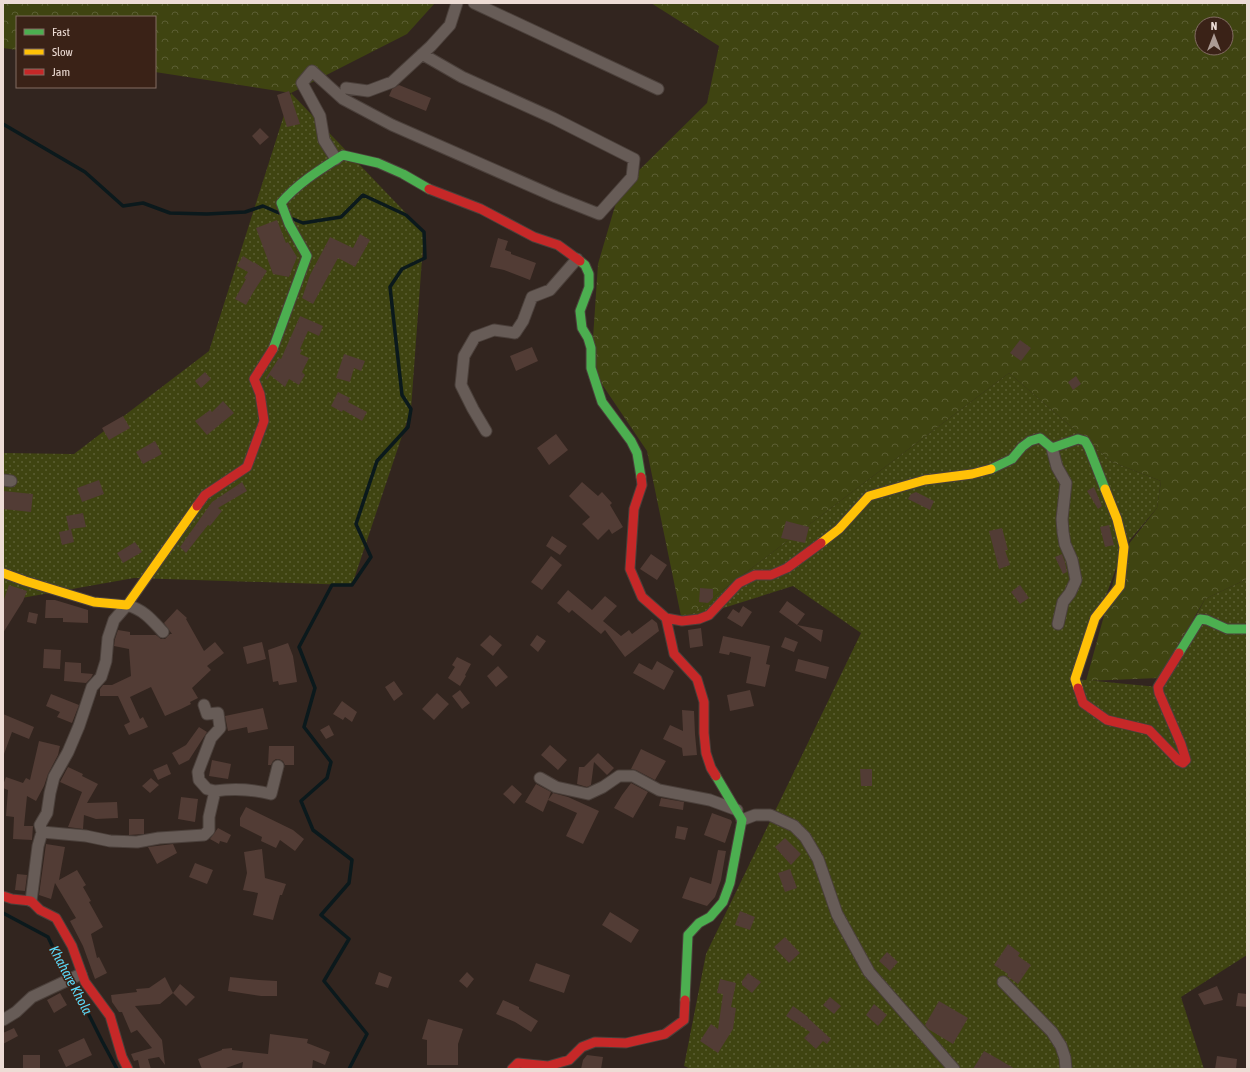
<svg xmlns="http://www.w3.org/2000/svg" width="1250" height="1072" font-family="'Asap Condensed',sans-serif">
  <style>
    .green { fill: url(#green-dots) }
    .forest { fill: url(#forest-crowns); fill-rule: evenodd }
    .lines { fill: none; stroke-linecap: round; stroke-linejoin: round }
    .stream { stroke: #0b191c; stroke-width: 3.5 }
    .building { fill: #523c35 }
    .street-casing { stroke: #4b403b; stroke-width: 13 }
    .fast-casing { stroke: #4b403b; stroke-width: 11 }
    .slow-casing { stroke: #4b403b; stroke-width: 11 }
    .jam-casing { stroke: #4b403b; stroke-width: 11 }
    .street { stroke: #675c57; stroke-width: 11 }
    .fast { stroke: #4caf50; stroke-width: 9 }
    .slow { stroke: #ffc107; stroke-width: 9 }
    .jam { stroke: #c62828; stroke-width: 9 }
    .labels { text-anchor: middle; stroke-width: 3; stroke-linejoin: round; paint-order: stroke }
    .water-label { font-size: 14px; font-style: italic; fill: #5adafa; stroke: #3a2217 }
  </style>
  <defs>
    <pattern id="green-dots" width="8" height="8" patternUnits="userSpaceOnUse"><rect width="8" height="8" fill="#3f4411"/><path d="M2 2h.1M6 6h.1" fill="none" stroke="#5b5e33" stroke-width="1.8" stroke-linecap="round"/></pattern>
    <pattern id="forest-crowns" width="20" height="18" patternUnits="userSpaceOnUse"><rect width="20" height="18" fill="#3f4411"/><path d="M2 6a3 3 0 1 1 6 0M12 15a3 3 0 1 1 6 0" fill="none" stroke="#5b5e33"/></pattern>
  </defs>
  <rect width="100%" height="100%" fill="#32251f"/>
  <!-- green -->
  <path class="green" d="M291 93 424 232 411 409 352 585 134 578 16 599H3V453L74 454 209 351Z
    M1009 373 1112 462 1161 481 1157 508 1124 547 1075 679 1158 687 1205 599 1247 579V955L1181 997 1204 1069H691L684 1066 706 954 861 633 793 586 682 621Z"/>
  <!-- forest -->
  <path class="forest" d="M3 3H435L407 34 291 93 155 72V17H17V50L3 48Z
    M651 3H1247V579L1205 599 1159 678 1086 681 1121 554 1157 508 1161 481 1112 462 1009 373 682 621 647 451 591 368 598 264 620 189 707 103 719 46ZM1202 24H1226V48H1202Z"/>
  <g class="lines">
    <!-- stream -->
    <path class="stream" d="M3 124 85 172 123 206 143 203 170 213 207 214 245 212 263 206 279 213
      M293 219 303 223 341 217 363 195 406 215 424 232 425 258 402 269 390 287 402 395 411 409 408 427 377 461 356 524 371 557 352 585H332L299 647 315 688 304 727 331 762 327 778 301 801 313 830 352 860 349 883 321 915 349 939 324 981 367 1034 349 1069
      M3 913 48 937 60 962 88 1013 102 1041 117 1069"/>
  </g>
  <!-- building -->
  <path class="building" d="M399 85 431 98 426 111 389 96 392 89Z
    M289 91 300 124 287 127 277 95Z
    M260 128 269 137 260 145 252 136Z
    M277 220 286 243 288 242 297 257 289 277 273 274 256 228Z
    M360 234 370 240 355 267 338 258 313 304 302 298 310 275 330 237 353 248Z
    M498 238 508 241 505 250 511 252V254L536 263 530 280 504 270 490 267Z
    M243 256 254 263V262L267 271 254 291 246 305 235 299 246 279 244 278 248 272 237 266Z
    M300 316 323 326 319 336 308 331 300 349 302 350 300 354 309 358 302 372 305 375 299 385 289 379 285 387 270 375 267 380 266 378 279 358 281 359Z
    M1020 340 1031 348 1021 361 1010 353Z
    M532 347 538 361 516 371 510 356Z
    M344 354 365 361 361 371 354 368 350 382 336 378Z
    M205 372 211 379 201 388 195 381Z
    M1076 376 1081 384 1073 390 1068 382Z
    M338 392 350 398 348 402 367 412 362 421 343 410 342 412 331 406Z
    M223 401 234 413 207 435 195 421 210 410 212 412Z
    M123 416 130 428 109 440 102 428Z
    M556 434 568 450 549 465 537 448Z
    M155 441 162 454 143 464 136 452Z
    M99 480 104 494 82 502 77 488Z
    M242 482 247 491 218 508 222 511 210 526 208 525 186 553 180 547 212 502Z
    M582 482 598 496 602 492 612 503 610 505 623 527 612 534 609 529 598 540 582 524 590 517 569 496Z
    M1094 487 1102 506 1098 509 1087 491Z
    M3 491 33 494 31 512 3 509Z
    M916 492 934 501 930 510 908 499 911 494Z
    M83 513 86 527 71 529 74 542 62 545 59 532 69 530 66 516Z
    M786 521 809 527 805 543 781 538Z
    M1109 525 1114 545 1105 547 1100 527Z
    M1002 528 1008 550H1005L1010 565 999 569 989 531Z
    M552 536 567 546 560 555 546 546Z
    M135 542 142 552 123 563 117 553Z
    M651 554 667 565 657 580 640 569Z
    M1062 554 1065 562 1067 572 1063 574 1055 557Z
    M551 556 562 565 542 590 531 582Z
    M9 585 27 591 23 601 3 633V602Z
    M1020 585 1029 598 1020 604 1011 592Z
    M700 588 713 589V598L708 603 699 602Z
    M568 590 592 610 605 596 617 606 603 621 621 636 629 630 632 634 652 619 657 623 659 631 625 657 605 630 601 634 572 610 569 613 557 603Z
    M46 600H55L88 610V623L63 622V618H45Z
    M787 601 805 614 797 625 779 612Z
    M743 606 752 612 742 627 727 618 733 609 739 613Z
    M177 609 187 618 186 619 204 651 215 642 224 653 207 666 211 670 192 688 198 698 190 702 191 704 181 709 165 716 151 687 130 697 140 719 143 717 148 727 129 735 124 725 130 722 118 696H100V689L103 685H112L131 676 129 649 114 646 115 639 118 630 130 632V635H156L161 639H165L170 634H172L164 623Z
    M29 612 38 614 36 624 27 622Z
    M797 625 823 630 821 642Z
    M701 628 703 646 690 648 688 630Z
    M490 635 502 645 493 656 480 645Z
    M537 635 546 641 538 652 530 645Z
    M723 636 770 646 766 664 770 665 765 687 746 683 751 657 730 652 729 655 719 653Z
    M785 637 798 642 794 652 781 647Z
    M262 642 266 659 247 664 243 647Z
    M288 643 293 656 297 682 279 685 278 681 273 682 268 650Z
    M44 649 61 650 60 669 43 668Z
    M457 657 471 664 465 675 466 676 460 686 448 678 455 667 452 665Z
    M798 659 829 667 826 679 795 671Z
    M657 661 674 671 664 690 633 673 639 663 652 670Z
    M65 662 81 663V673L93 674 91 678 86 683 64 681Z
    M498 666 508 677 496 687 487 676Z
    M394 681 403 694 394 701 385 687Z
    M460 690 470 703 462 709 452 696Z
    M750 690 754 706 730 711 727 695Z
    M437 693 449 704 434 720 422 709Z
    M51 694 79 705 72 723 57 717 60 712 46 706Z
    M342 701 357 712 352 722 345 717 343 720 333 714Z
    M263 708 268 729 248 733 247 727 228 731 225 716Z
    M682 710 694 711 695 734 697 755 683 756 682 748 663 739 670 725 683 731Z
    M3 714 34 727 29 739 12 732 4 754Z
    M329 725 334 735 326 739 320 730Z
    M199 727 207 732 189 760 179 765 172 753 186 745Z
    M39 741 60 746 58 755 48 774 44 786 36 801 27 796 24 826H33L32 840 13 839 14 817 6 816 8 790 3 788V785L6 777 23 783 26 778 30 780Z
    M550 745 567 760 558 770 541 755Z
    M269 746H294V765H285L283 761 279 759H276L273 761 271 765H268Z
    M641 749 666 761 655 780 636 770 631 769Z
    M598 753 614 768 607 775 594 762 591 785 587 787 577 784 579 767H584Z
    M212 760 231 764 228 779 209 776Z
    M167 764 171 774 158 780 153 770Z
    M68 767 83 774 82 776 98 784 87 803 117 802 118 818 96 819 84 815 83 829 68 827 82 792 60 782Z
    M860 769H872V786H861Z
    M151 778 159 785 150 793 142 786Z
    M631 783 648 792 633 818 614 808 622 795Z
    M536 784 551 792 548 800 553 793 568 797 599 811 583 844 566 836 577 813 548 800 543 812 525 802Z
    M512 785 522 794 514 804 503 794Z
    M181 797 198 799 195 822 178 819Z
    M661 798 684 802 683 810 659 806Z
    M246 807 293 830 304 839 295 851 280 840 276 848 261 841 262 837 240 826V818Z
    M712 813 731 820 732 822 725 843 704 835Z
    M129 819H144V834L129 835Z
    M677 826 688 828 685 840 675 838Z
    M218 828 231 835 227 843 220 841 219 844 210 839Z
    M785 838 801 854 791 865 775 847Z
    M46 844 65 847 59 880 77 870 86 885 83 887 91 901 89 902 103 927 91 934 97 958 99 957 107 973 95 979 83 946 70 921 76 918 55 883 51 899 39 895Z
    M173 844 177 853 157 864 148 847Z
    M262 849 265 878 286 884 282 895H280L273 920 253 915 258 893 243 890 247 873 244 852Z
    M718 850 726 851 721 880 715 897 707 906 682 898 690 877 711 884Z
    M195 863 213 870 207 884 189 877Z
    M790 869 797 888 785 892 778 873Z
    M17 874 27 875 25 891 15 890Z
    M740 911 755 917 750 930 735 925Z
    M610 912 639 930 631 943 602 925Z
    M785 937 800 953 789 963 774 947Z
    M1008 944 1020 953 1018 956 1031 965 1018 984 1007 976 1008 974 994 965Z
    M887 952 898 962 890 971 879 961Z
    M536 963 570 975 564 993 529 981Z
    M379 972 392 977 388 988 375 984Z
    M467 972 474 979 467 988 459 981Z
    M748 973 761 982 752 993 742 985V981Z
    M165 977 173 993 160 1004 135 1006 162 1040 165 1065 159 1057 148 1059 151 1069H140L138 1060 134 1061 131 1054 152 1048 137 1030 131 1033 122 1012H119L112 1002 111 995 137 992 136 989 149 988Z
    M230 977 259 980 277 981V996H261L228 991Z
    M720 979 736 983 731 1007 736 1008 733 1029 718 1053 700 1041 711 1024 718 1029 723 994 717 993Z
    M180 984 195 997 186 1006 173 993Z
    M1217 986 1223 1000 1204 1005 1198 994Z
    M60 993 67 1005 54 1013 47 1000Z
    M1238 993 1247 994V1007L1236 1006Z
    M830 997 841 1006 834 1014 823 1005Z
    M503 1000 519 1007V1009L538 1021 531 1032 515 1022 496 1014Z
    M939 1001 968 1018 953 1044 928 1029 925 1025Z
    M874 1004 887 1015 878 1026 866 1015Z
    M793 1006 808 1017V1018L831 1039 827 1044 823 1041 816 1049 804 1038 810 1032 786 1016Z
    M428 1019 463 1029 458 1044V1065H427V1040L422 1039Z
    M14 1028 18 1036 3 1044V1033Z
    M270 1034 308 1039 307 1043 330 1052 325 1065 313 1060 312 1069H242L243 1062 223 1069H202L198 1059 222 1050V1049L232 1048V1050L268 1054Z
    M84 1038 92 1055 66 1067 58 1050Z
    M984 1051 1000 1060 1015 1069H973Z
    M23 1055H40V1069H23Z
    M587 1055 603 1057 601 1069H581L583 1060Z
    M1217 1056 1237 1059 1236 1069H1215Z"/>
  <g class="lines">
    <defs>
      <path id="street" d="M474 3 658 89
        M346 88 368 91 392 82 431 46 450 25 457 3
        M336 159 324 140 320 116 302 83 312 71 343 99 392 125 556 197 599 214 632 177 634 159 553 118 462 77 422 54
        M486 431 473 409 461 385 464 356 475 337 494 330 515 333 523 321 532 297 550 290 577 259
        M1052 448 1057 467 1066 483 1062 519 1063 532 1065 544 1072 560 1076 580 1070 593 1063 602 1058 624
        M3 480 11 481
        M540 778 556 787 588 794 603 787 619 776H633L659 790 710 800 737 810
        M215 791C235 788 251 789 271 794L278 766
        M742 820 755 815H770L794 826 805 837 818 859 837 914 869 972 954 1069
        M42 832 86 836 110 841 137 842 159 838 204 835 209 830V817L215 791 207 789 199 780 198 772 211 738 220 728 218 713 207 714 204 705
        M31 901 38 846 42 832 40 825 47 813 50 793 54 777 68 752 79 726 92 687 101 677 106 661 108 638 114 620 127 605C144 610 151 619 163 632
        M1003 982 1052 1032 1061 1046 1065 1058 1066 1069
        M3 1020 16 1012 32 997 81 974"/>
      <path id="fast" d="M580 261 585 265 589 274V287L580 311 582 328 588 338 591 348V368L602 402 631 441 637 453 641 477
        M273 349 307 256 289 224 281 203C298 183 321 169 343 155L378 163 403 174 429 189
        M991 469 1012 459 1022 447 1030 441 1040 438 1052 448 1078 439 1085 441 1089 448 1105 489
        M1179 653 1200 619 1207 620 1227 629H1247
        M685 1000 688 935 699 923 710 917 723 902 730 883 742 820 716 776"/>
      <path id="slow" d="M821 543 839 529 869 496 925 480 972 474 991 469
        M3 573 25 581 94 602 127 605 197 506
        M1078 688 1075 679 1095 618 1120 586 1124 547 1117 519 1105 489"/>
      <path id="jam" d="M429 189 481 209 534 237 558 245 580 261
        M641 477 642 485 634 509 630 569 642 597 666 618 674 654 697 679 704 702V733L706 753 711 768 716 776
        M197 506 205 495 247 467 264 421 260 394 254 379 273 349
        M666 618 682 621 699 619 709 615 739 583 755 575H771L787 568 821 543
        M1078 688 1083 703 1107 720 1149 730 1179 761 1183 763 1186 760 1181 744 1159 693 1158 687 1179 653
        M3 896 12 899 31 901 40 910 56 918 72 946 85 982 110 1016 122 1057 128 1069
        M512 1069 518 1063 548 1066 569 1060 582 1047 595 1042 626 1043 665 1034 684 1020 685 1000"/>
    </defs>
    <!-- street casing -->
    <use href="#street" class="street-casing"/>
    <!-- fast casing -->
    <use href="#fast" class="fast-casing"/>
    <!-- slow casing -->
    <use href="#slow" class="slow-casing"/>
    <!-- jam casing -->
    <use href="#jam" class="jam-casing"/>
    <!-- street -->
    <use href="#street" class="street"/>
    <!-- fast -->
    <use href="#fast" class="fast"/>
    <!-- slow -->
    <use href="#slow" class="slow"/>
    <!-- jam -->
    <use href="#jam" class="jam"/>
  </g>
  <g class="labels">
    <!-- water labels -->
    <g class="water-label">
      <text transform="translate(71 980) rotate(62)" y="5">Khahare Khola</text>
    </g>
  </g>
  <!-- border -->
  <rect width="1250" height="1072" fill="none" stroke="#eddcd5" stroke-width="8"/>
  <!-- legend -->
  <rect x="16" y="16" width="140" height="72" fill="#3a2217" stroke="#826c63"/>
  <rect x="24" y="29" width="20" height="6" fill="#4caf50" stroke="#826c63"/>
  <text x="52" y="36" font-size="12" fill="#eddcd5">Fast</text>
  <rect x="24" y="49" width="20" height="6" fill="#ffc107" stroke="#826c63"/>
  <text x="52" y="56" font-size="12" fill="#eddcd5">Slow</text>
  <rect x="24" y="69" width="20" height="6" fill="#c62828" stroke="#826c63"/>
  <text x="52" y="76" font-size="12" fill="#eddcd5">Jam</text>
  <!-- north arrow -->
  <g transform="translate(1214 36)"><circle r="19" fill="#3a2217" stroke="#826c63"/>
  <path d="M0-3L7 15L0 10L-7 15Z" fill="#ac9c95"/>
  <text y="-6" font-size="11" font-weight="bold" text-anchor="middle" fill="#eddcd5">N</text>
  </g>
</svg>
